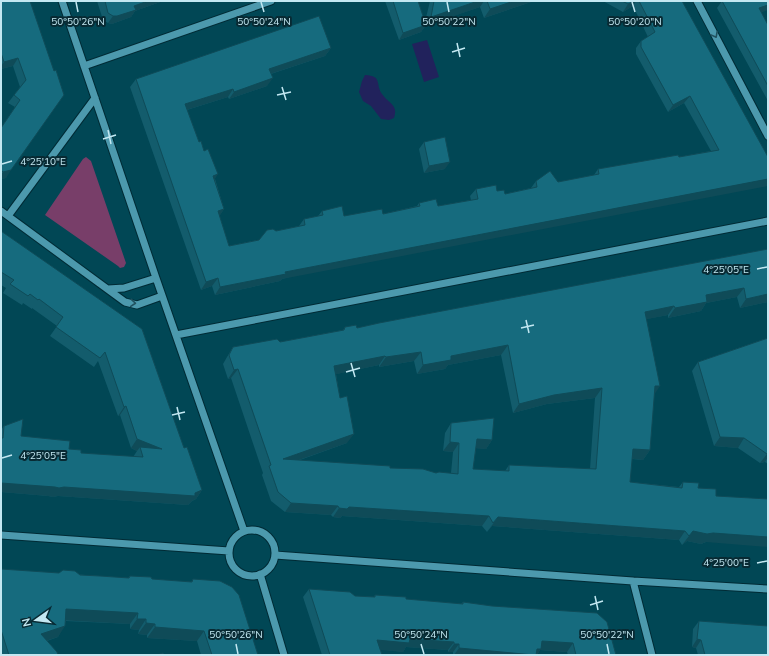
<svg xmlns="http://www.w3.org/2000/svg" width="769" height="656" font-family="Mulish,sans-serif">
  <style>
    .park { fill: #783e69 }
    .water { fill: #21225c }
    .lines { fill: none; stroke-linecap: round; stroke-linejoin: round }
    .minor-casing { stroke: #002b35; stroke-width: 9 }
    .minor { stroke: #4c99ad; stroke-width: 7 }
    .wall { fill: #135c6c; fill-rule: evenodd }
    .shaded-wall { fill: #0f4b58 }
    .building { fill: #166b7e; stroke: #0f4b58; fill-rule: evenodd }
    .oneway { stroke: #20515e }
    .ticks { fill: none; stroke: #c3e8f2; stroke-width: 1.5 }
    .ticks-label { font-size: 10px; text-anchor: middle; fill: #c3e8f2; stroke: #082a33; stroke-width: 4; stroke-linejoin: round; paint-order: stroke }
  </style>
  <rect width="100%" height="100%" fill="#014755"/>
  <!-- park -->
  <path class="park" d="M86 157 91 161 126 263 124 267 120 268 118 266 45 215 83 159Z"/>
  <!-- water -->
  <path class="water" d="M427 40 439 77 424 82 412 44Z
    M365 75C383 76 375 84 382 94 388 103 399 105 394 118L389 120 381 119 371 106 363 101 359 92 362 81Z"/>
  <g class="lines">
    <defs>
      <path id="minor" d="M62 1 156 278 244 531
        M697 1 768 136
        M84 66 271 1
        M1 211 125 302 137 305 162 296
        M8 216 95 98
        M108 289 124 288 156 278
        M176 335 768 221
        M229 553a23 23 0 1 1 46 0a23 23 0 1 1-46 0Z
        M1 535 229 551
        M275 555 633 581 768 589
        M260 574 284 655
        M633 581 652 655"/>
    </defs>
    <!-- minor casing -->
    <use href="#minor" class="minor-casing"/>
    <!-- minor -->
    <use href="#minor" class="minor"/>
  </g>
  <!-- wall -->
  <path class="wall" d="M1 1 54 71 6 178 1 179V128L15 107 8 103 20 87 13 66 1 69Z
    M97 1H163L135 11 131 17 112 24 108 23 103 20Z
    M385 1H418L425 22 430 1H534L484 18 480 7 426 25 421 32 399 40Z
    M603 1H682L768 157 282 279 280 281 215 295 212 286 201 290 130 87 136 79 331 48 325 56 271 74 267 86 229 99 228 97 187 110 199 142 215 179 224 209 219 216 229 246 259 240 276 231 299 226 304 219 318 216 322 211 344 216 383 214 417 206 419 203 438 206 471 200 470 196 476 189 497 191 505 194 531 188 536 181 558 182 594 175 598 169 679 157 711 151 684 103 668 112 636 54V48L641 41 648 37 633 6 623 12Z
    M722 1 761 12 768 25V101L717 8Z
    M424 142 445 169 424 173 419 149Z
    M1 231 142 329 184 448 202 490 196 499 192 501 188 505 58 496 53 497 48 496 1 492V430L4 426 21 436 81 453 133 457 137 451 131 448 120 415 118 416 98 361 94 367 50 336 57 326 32 308V309L23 303 22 305 3 293 6 288 1 285Z
    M768 249V302L740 308 737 297 706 303 701 311 668 318V315L646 319 654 394 650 450 643 460 632 459 630 482 679 487 683 482 698 488 706 542 701 544 687 541 682 545 679 540 492 526 487 532 482 526 342 516 340 518 333 517 331 515 285 512 271 501 262 475 263 473 231 378 228 379 223 364 227 357 233 347 280 342 343 330 345 327 357 328ZM501 355 513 413 547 404 595 398 590 469 509 465 505 471 473 469 476 448 486 449 492 440 451 423 445 433 443 451 453 452 451 473H436L390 468 300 460 347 443 336 374 379 365V367L414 361 417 374 445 369 448 365Z
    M768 338V464L765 462 760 463 738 448 714 446 692 371 698 362Z
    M1 569 128 578 130 576 152 579 191 582 193 579 258 655H201L197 641 147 638V635L138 634 139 630 130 629V624L66 621 58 637 47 641 58 655H1Z
    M309 589 355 596 374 597 375 595 406 599 461 604 463 602 616 655H568L567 652 540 650 537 655H453V652H448V650L406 647 403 652 380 649 382 655H322L303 597Z
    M699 621 768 655H698L696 648 692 647 693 629Z"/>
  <!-- shaded-wall -->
  <path class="shaded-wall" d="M148 1H163L135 11 131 17 112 24 108 23 113 16 134 6Z
    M478 1H484L480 7 425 26 431 17Z
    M514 1H534L484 18 490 9Z
    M634 1H636L633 6 623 12 628 4Z
    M768 5V10L754 15 759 8Z
    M426 25 421 32 399 40 403 33Z
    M331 48 325 56 264 76 269 69Z
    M18 58 13 66 1 69V66L4 62Z
    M273 78 267 86 229 99 234 92Z
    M233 89 228 97 180 112 185 104Z
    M690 96 684 103 668 112 673 105Z
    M450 162 445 169 424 173 429 166Z
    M11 170 6 178 1 179V175L3 172Z
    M218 174 213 182V176Z
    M768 179V186L282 279 280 281 215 295 220 287 285 272Z
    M224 209 219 217 218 211Z
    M218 278 212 286 201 290 206 282Z
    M744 288 737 297 706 303 701 311 668 318 675 308 706 295Z
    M768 294V302L740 308 746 299Z
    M674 306 668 315 638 321 645 312Z
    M508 345 501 355 448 365 445 369 417 374 423 365 451 356Z
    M421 352 414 361 379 367 386 357Z
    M385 356 379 365 328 376 334 366Z
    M238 369 231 378 228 379 234 370Z
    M655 386H660L654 395Z
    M602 388 595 398 547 404 513 413 519 404 554 395Z
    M126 406 120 415 118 416 124 407Z
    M354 434 347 443 276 468 283 459Z
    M720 437 744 438 738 448 714 446Z
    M137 439 162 449 140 447 137 451 131 448Z
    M477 439 492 440 486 449 471 448Z
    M450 442 459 443 453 452 443 451Z
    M633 449 650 450 643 460 626 458Z
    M767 454H768V457L765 462 760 463Z
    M1 483 64 487 195 493 202 490 196 499 192 501 188 505 58 496 53 497 48 496 1 492Z
    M291 503 338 506 331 515 285 512Z
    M349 507 489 516 482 526 342 516 340 518 333 517 339 508Z
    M498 517 685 531 679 540 492 526 487 532Z
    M693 531 768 537V547L706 542 701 544 687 541 682 545 689 536Z
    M66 609 138 613 130 624 59 620Z
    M137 619H146L139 630 130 629Z
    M146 623 155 624 147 635 138 634Z
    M65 626 58 637 33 645 41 634Z
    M155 627 204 631 197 641 147 638Z
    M410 639 454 642 448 650 406 647 403 652 371 649 377 640Z
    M697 639 701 640 696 648 692 647Z
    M542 641 573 643 567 652 540 650 537 655H454L459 648Z
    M454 644H459L453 652H448Z"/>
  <!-- building -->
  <path class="building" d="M1 1H30L54 71 56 70 64 95 11 170 3 172 1 170V128L20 100 14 95 26 80 18 58 4 62 1 53Z
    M105 1H148L134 6 136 10 117 16H113L108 13Z
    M393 1H418L426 25 403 33Z
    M434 1H478L431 17Z
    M487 1H514L490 9Z
    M622 1H634L628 4Z
    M639 1H682L768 157V179L285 272 286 274 220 287 218 278 206 282 136 79 319 16 331 48 269 69 273 78 234 92 233 89 185 104 199 142 201 141 204 151 208 149 218 174 213 176 224 209 218 211 229 246 259 240 267 230 273 229 276 231 305 225 304 219 323 215 322 211 342 206 344 216 382 209 383 214 420 206 419 203 436 199 438 206 478 199 476 189 496 185 497 191 504 190 505 194 537 187 536 181 550 171 558 182 599 174 598 169 678 155 679 157 719 150 690 96 673 105 641 47V41L655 32Z
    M722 1H768V5L759 8 768 25V86Z
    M445 137 450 162 429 166 424 142Z
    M1 231 142 329 184 448 187 447 202 490 195 493V496L64 487 59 488 55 487 1 483V438H3L4 426 23 419 21 436 70 441 69 449 81 450V453L143 457 140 447 162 449 137 439 126 406 124 407 105 352 100 358 56 327 63 317 39 299 38 300 30 294 28 296 10 284 14 280 1 272Z
    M768 249V294L746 299 744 288 706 295 707 302 675 308 674 306 645 312 660 386H655L650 450 633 449 630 482 682 488 683 482 699 483 698 488 716 489V496L768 499V537L713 533 707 534 693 531 689 536 685 531 498 517 493 523 489 516 349 507 347 509 339 508 338 506 291 503 278 492 269 466 271 465 238 369 234 370 229 355 233 347 277 339 280 342 344 330 345 327 356 325 357 328 379 323ZM508 345 519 404 554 395 602 388 596 469 509 465V471L473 469 477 439 492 440 494 418 451 423 450 442 459 443 458 474 439 472 436 473 423 469 390 468V466L283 459 354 434 347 396 340 398 334 366 385 356 386 357 421 352 423 365 451 360V356Z
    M768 338V454H767L744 438 720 437 698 362Z
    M1 569 59 573 63 570 75 571 80 575 100 576 129 578 130 576 151 577 152 579 192 582 193 579 220 581 232 587 239 595 258 655H212L204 631 155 627V624L146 623V619H137L138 613 66 609 65 626 41 634 57 652 58 655H9L1 630Z
    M309 589 350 592 355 596 375 597V595L406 597V599L463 604V602L492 606 597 613 607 622 616 655H576L573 643 542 641 541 649H537L536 655H534L459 648V644H454V642L410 639 409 643 377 640 382 655H330Z
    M699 621 768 626V655H705L701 640 697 639Z
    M163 653 164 655H157Z"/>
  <!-- one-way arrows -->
  <defs><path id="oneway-chevron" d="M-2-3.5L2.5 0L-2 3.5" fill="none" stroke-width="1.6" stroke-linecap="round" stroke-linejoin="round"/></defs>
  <g class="oneway">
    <use href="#oneway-chevron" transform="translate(715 35) rotate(62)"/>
    <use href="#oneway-chevron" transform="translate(133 303) rotate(5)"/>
  </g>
  <!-- ticks -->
  <path class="ticks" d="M76 2 78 12M261 2 264 12M447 2 449 12M632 2 635 12M457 43 460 57M452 52 465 48M282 87 286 100M277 95 291 92M108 130 111 144M103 139 116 135M2 164 12 161M757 269 767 267M526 320 529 333M521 328 534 325M351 363 355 377M346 372 360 368M177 407 180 420M172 415 185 412M2 458 12 455M757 563 767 561M595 596 598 610M590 605 603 601M236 644 238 654M421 644 424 654M607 644 609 654"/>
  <g class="ticks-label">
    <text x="78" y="25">50°50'26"N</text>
    <text x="264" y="25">50°50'24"N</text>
    <text x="449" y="25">50°50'22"N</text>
    <text x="635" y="25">50°50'20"N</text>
    <text x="43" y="165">4°25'10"E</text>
    <text x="726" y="273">4°25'05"E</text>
    <text x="43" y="459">4°25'05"E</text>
    <text x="726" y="566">4°25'00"E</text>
    <text x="236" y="638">50°50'26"N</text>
    <text x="421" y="638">50°50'24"N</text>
    <text x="607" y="638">50°50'22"N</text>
  </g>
  <!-- border -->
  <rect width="769" height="656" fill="none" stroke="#c3e8f2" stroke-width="4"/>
  <!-- north arrow -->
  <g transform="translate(36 620) rotate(256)" stroke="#082a33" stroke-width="3" paint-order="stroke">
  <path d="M0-3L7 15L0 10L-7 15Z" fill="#c3e8f2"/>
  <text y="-6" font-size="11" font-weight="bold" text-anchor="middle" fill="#c3e8f2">N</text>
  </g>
</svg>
